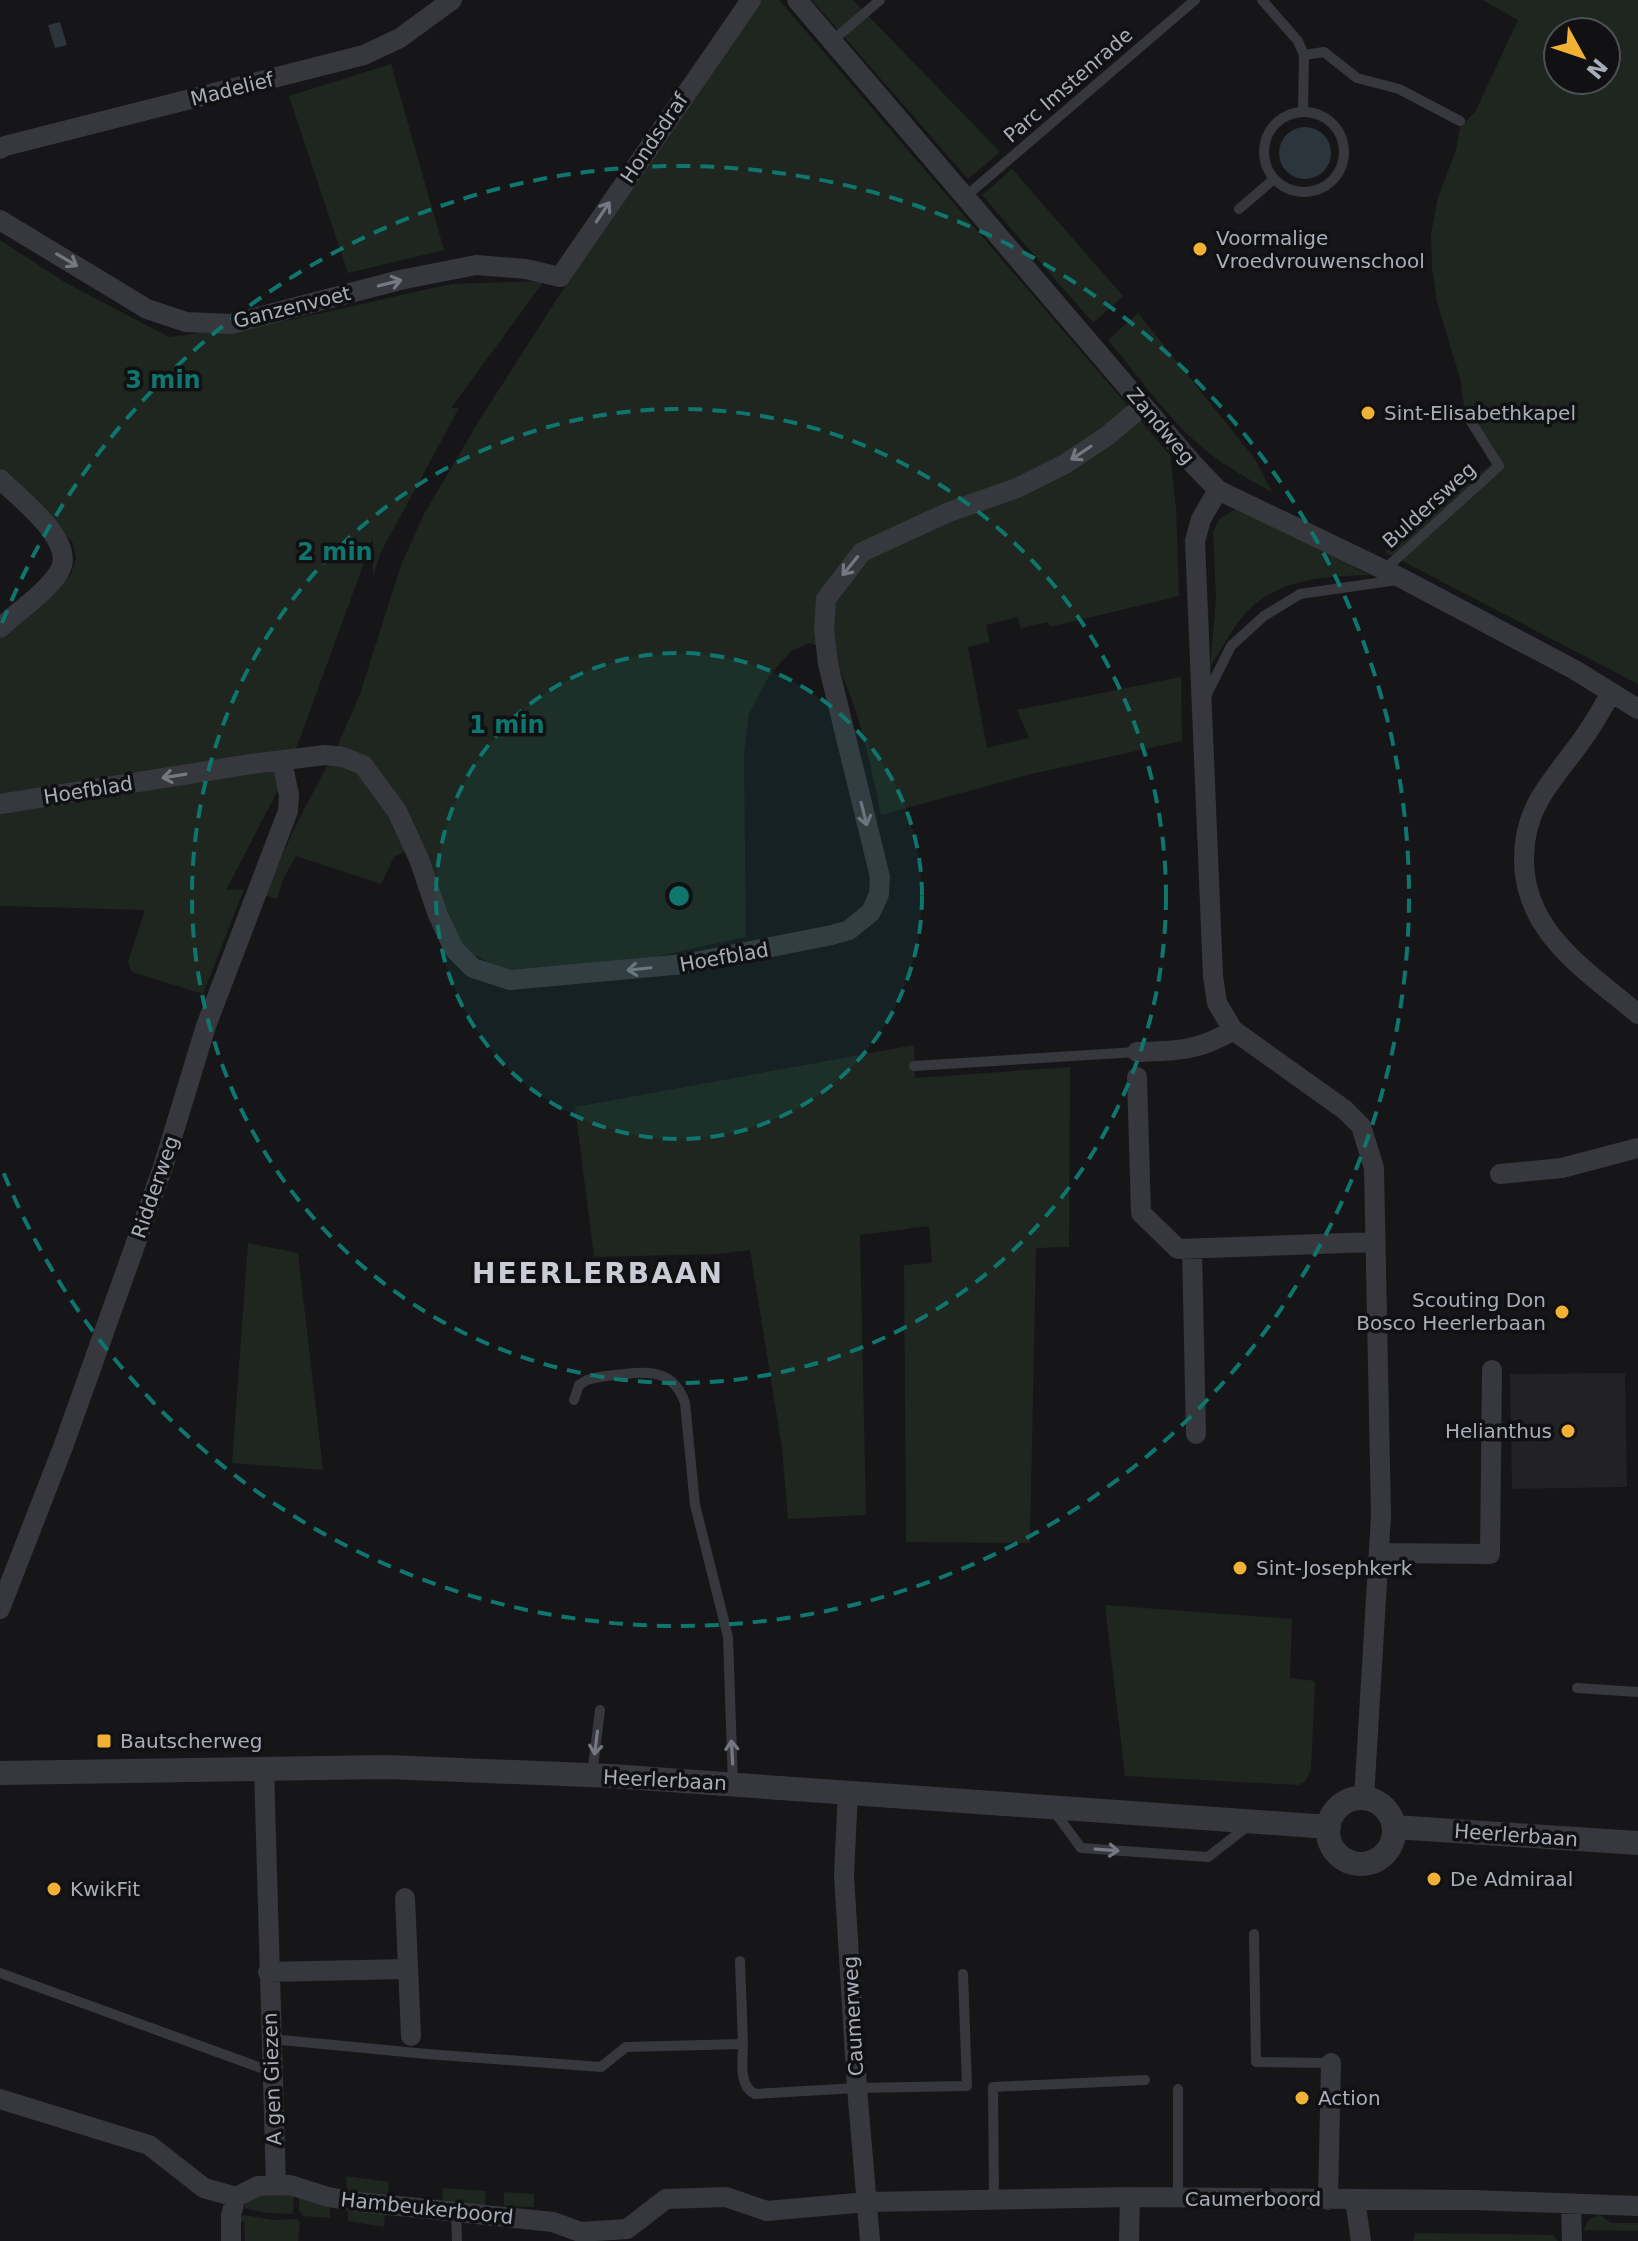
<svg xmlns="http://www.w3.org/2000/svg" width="1638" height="2241" font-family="'DejaVu Sans',sans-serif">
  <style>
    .built { fill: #222225 }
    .green { fill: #1e261f; fill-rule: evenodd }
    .water { fill: #2c353c }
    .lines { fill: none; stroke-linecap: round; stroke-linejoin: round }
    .service { stroke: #37383d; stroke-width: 10 }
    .minor { stroke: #37383d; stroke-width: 20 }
    .tertiary { stroke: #37383d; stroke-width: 24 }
    .oneway { stroke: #757881 }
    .ring { fill: none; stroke: #0f766e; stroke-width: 4; stroke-dasharray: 14 10 }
    .poi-dot { fill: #f2b134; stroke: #111113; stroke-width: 3 }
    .labels { text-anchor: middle; stroke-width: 7; stroke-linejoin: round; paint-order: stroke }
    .street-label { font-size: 20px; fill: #a8adb8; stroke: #111113 }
    .poi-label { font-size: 20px; fill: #a8adb8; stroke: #111113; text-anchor: start }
    .district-label { font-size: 28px; font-weight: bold; letter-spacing: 2px; fill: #c9ccd4; stroke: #111113 }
    .centre { fill: #0f766e; stroke: #111113; stroke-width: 4 }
    .ring-label { font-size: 24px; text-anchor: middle; font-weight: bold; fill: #0f766e; stroke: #111113; stroke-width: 7; stroke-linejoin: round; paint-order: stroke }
  </style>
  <rect width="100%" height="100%" fill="#161618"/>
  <!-- built -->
  <path class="built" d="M1625 1373 1627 1487 1512 1489 1510 1374Z"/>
  <!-- green -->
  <path class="green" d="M757 0H779L1170 455 1176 507 1179 596 1050 627 1048 622 1021 628 1018 617 986 625 990 642 968 647 987 748 1029 738 1017 710 1181 677 1182 741 1031 774 881 815C869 758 858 700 829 649L809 643 791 651 769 676 749 714 744 755 746 937 631 962 501 970 465 949 436 887 421 844 394 857 381 884 296 856 284 877 277 899 264 895 296 825 337 747 360 694 401 565 424 514 480 419 660 138Z
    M812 0H853L1000 152 968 179Z
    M1483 0H1638V684L1385 552 1496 460 1465 412 1460 378 1437 302 1432 268 1431 234 1438 197 1456 150 1460 127 1475 112 1518 20ZM1558 32H1606V80H1558Z
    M391 64 444 250 348 273 289 96Z
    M1012 169 1123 296 1093 323 982 195Z
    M0 240 66 283 169 337 291 320 450 284 544 281 451 408H459L381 552 373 576V538L288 771 226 890 244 889 203 994 132 972 128 962 145 910 0 906V638L71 574 76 558 73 543 0 468Z
    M1138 313 1255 459 1272 492C1250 480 1228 468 1208 452 1170 422 1139 377 1108 340Z
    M1240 507 1369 575C1329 576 1286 578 1254 605 1236 620 1223 647 1210 667L1216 598 1213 532 1220 518Z
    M914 1045 915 1078 1070 1067 1069 1247 1036 1248 1030 1543 906 1542 904 1265 932 1263 929 1226 860 1235 866 1515 788 1519 782 1448 750 1250 717 1254 594 1257 575 1107Z
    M248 1243 298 1253 323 1470 232 1463Z
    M1105 1605 1292 1619 1290 1678 1315 1681 1311 1770 1305 1782 1298 1785 1125 1776Z
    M346 2176 389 2182 388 2197 347 2190Z
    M443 2188 486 2191 485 2206 442 2203Z
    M504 2192 534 2194V2207L504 2206Z
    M294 2194 293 2214 267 2213 245 2208V2203L254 2196Z
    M299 2196 330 2204V2218L303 2216 299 2211Z
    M348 2208 385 2212 384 2227 348 2221Z
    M245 2215 274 2220 297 2219 300 2222 298 2241H245L244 2222 237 2221 240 2216Z
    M1600 2215 1611 2223H1638V2231L1584 2230 1589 2219Z
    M1415 2233 1553 2235 1558 2241H1413Z"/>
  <!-- water -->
  <path class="water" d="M60 22 67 45 55 48 48 25Z
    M1279 153a26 26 0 1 1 52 0a26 26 0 1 1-52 0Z"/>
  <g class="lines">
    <!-- service -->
    <path class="service" d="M1262 0 1298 41 1304 55 1303 112
      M832 41 880 0
      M1304 55 1324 52 1357 78 1399 89 1460 121
      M1264 152a40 40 0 1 1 80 0a40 40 0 1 1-80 0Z
      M965 197 1195 0
      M1239 209 1274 179
      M1384 570 1499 466 1465 412
      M1206 696 1231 646 1264 616 1300 594 1397 580
      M914 1066 1137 1052
      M574 1400 579 1385 587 1380C599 1376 612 1375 625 1374 653 1370 675 1373 685 1403L695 1505 728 1637 733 1784
      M1577 1688 1638 1692
      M592 1775 600 1710
      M1054 1811 1081 1848 1208 1857 1248 1826
      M1254 1934 1256 2062 1331 2063
      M740 1961 743 2044
      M0 1973 272 2072
      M271 2039 427 2054 601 2067 626 2047 743 2044C743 2061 738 2086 755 2094L857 2088 967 2086 963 1974
      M994 2199 993 2087 1145 2080
      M1178 2199V2089
      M456 2212 457 2241"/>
    <!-- minor -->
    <path class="minor" d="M797 0 1194 465 1218 490 1403 579 1575 670 1638 709
      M0 149 5 146 364 55 400 38 452 0
      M0 220 147 309 186 322 231 324 400 280 476 265 526 269 560 277 751 0
      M0 479C20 499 78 542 59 572 47 592 17 612 0 628
      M1218 490 1201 519 1195 541 1213 976 1217 1003 1233 1030 1345 1110 1361 1126 1374 1168 1381 1516 1364 1798
      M1611 693C1602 709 1593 725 1582 740 1568 760 1551 779 1539 800 1529 818 1524 837 1524 858 1523 932 1587 971 1638 1014
      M0 804 251 764 325 755 343 757 363 765 397 811 419 859 438 915 454 949 473 968 510 980 684 964 832 935 849 930 871 912 879 894 880 877 828 664 824 629 826 599 862 552 949 512 1017 488 1065 464 1107 436 1143 406
      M1137 1052C1175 1051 1200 1051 1233 1030
      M1137 1077 1141 1213 1178 1249 1375 1242
      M1500 1174 1562 1168 1638 1148
      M1192 1249 1196 1434
      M1380 1553 1490 1554 1492 1370
      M0 1609 63 1447 163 1167 206 1026 288 811 289 795 282 761
      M264 1768 276 2185
      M848 1791 844 1875 857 2088 870 2241
      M405 1898 411 2036
      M268 1972 407 1969
      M0 2099 149 2145 204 2188 236 2197 258 2186 290 2185 328 2197 359 2202 553 2222 580 2232 627 2229 666 2199 726 2197 767 2211 867 2202 1130 2197 1473 2200 1638 2206
      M1328 2200 1331 2063
      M1355 2200 1361 2241
      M1571 2205 1572 2241
      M231 2241V2215L236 2197
      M1129 2241 1130 2197"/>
    <!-- tertiary -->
    <path class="tertiary" d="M0 1773 387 1767 612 1776 1329 1827
      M1328 1831a33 33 0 1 1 66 0a33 33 0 1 1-66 0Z
      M1394 1827 1638 1843"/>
  </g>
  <!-- one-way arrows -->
  <defs><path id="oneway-shaft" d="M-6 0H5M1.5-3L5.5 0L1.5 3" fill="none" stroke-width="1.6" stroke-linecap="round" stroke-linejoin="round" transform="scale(2)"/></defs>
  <g class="oneway">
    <use href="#oneway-shaft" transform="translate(603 212) rotate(-56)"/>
    <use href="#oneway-shaft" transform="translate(67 260) rotate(31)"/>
    <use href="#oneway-shaft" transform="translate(390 283) rotate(-14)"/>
    <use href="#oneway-shaft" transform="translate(1081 453) rotate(146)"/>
    <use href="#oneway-shaft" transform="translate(850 566) rotate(129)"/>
    <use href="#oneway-shaft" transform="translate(174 776) rotate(171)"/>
    <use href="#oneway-shaft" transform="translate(864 814) rotate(76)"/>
    <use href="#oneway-shaft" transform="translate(639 969) rotate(174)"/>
    <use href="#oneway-shaft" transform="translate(596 1743) rotate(97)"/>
    <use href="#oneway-shaft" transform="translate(732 1752) rotate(-93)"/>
    <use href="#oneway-shaft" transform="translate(1107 1850) rotate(4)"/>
  </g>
  <!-- distance rings -->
  <circle cx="679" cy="896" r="243" fill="#0f766e" fill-opacity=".12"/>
  <g class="ring">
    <circle cx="679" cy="896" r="243"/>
    <circle cx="679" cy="896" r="487"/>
    <path d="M2 623A730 730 0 1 1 2 1169"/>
  </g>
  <!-- markers -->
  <g class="poi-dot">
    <circle cx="1200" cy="249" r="8"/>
    <circle cx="1368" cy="413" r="8"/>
    <circle cx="1562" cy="1312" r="8"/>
    <circle cx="1568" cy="1431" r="8"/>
    <circle cx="1240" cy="1568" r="8"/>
    <rect x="96" y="1733" width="16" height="16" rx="4"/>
    <circle cx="1434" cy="1879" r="8"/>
    <circle cx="54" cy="1889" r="8"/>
    <circle cx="1302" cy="2098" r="8"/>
  </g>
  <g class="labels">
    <!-- street labels -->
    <g class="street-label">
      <text transform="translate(1068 85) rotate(-41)" y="7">Parc Imstenrade</text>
      <text transform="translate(232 89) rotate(-14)" y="7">Madelief</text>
      <text transform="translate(654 138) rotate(-56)" y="7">Hondsdraf</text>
      <text transform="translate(292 307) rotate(-14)" y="7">Ganzenvoet</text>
      <text transform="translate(1161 426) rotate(50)" y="7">Zandweg</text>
      <text transform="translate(1429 505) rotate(-42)" y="7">Buldersweg</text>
      <text transform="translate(88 790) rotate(-9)" y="7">Hoefblad</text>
      <text transform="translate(724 957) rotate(-10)" y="7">Hoefblad</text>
      <text transform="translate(155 1187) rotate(-71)" y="7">Ridderweg</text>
      <text transform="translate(665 1780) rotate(3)" y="7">Heerlerbaan</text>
      <text transform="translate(1516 1835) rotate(4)" y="7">Heerlerbaan</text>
      <text transform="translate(853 2016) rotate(-93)" y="7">Caumerweg</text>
      <text transform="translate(272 2079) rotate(-92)" y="7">A gen Giezen</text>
      <text x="1253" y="2206">Caumerboord</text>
      <text transform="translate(427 2208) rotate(6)" y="7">Hambeukerboord</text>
    </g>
    <!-- poi labels -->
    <g class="poi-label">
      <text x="1216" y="245">Voormalige<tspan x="1216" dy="23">Vroedvrouwenschool</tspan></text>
      <text x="1384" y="420">Sint-Elisabethkapel</text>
      <text x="1546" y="1307" text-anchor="end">Scouting Don<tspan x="1546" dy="23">Bosco Heerlerbaan</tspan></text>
      <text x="1552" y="1438" text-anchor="end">Helianthus</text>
      <text x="1256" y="1575">Sint-Josephkerk</text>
      <text x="120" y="1748">Bautscherweg</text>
      <text x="1450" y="1886">De Admiraal</text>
      <text x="70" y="1896">KwikFit</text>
      <text x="1318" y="2105">Action</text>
    </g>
    <!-- district labels -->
    <g class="district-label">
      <text x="598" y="1283">HEERLERBAAN</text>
    </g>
  </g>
  <circle cx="679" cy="896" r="12" class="centre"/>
  <g class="ring-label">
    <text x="163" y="388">3 min</text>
    <text x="335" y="560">2 min</text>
    <text x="507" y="733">1 min</text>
  </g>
  <!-- north arrow -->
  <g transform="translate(1582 56) rotate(130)"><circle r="38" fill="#111113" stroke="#4d4f55" stroke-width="2"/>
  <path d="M0-6L14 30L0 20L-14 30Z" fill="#f2b134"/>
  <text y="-12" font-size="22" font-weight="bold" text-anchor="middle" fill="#a8adb8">N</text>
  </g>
</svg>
